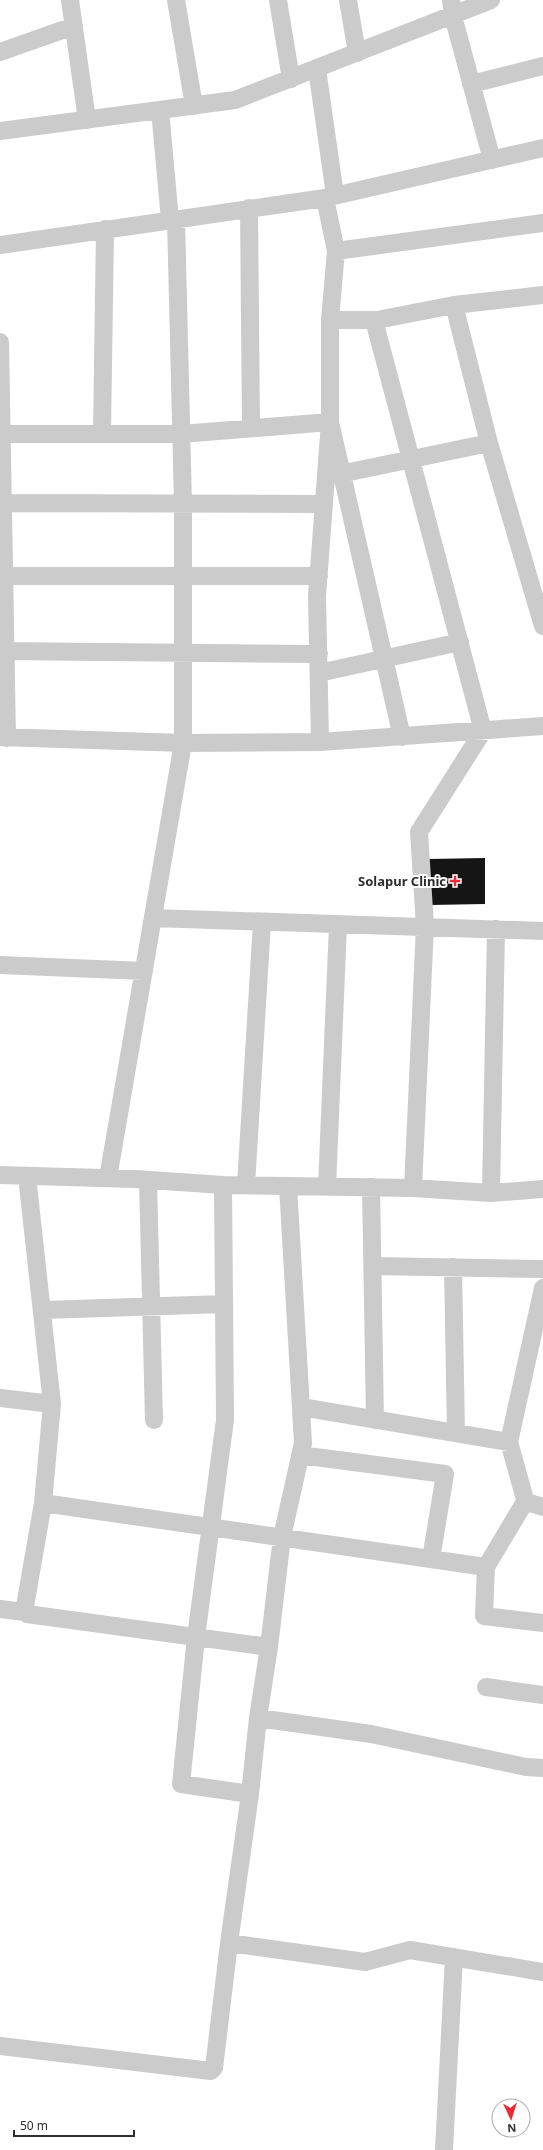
<svg xmlns="http://www.w3.org/2000/svg" width="543" height="2150" font-family="'Noto Sans',sans-serif">
  <style>
    .building { fill: #151515 }
    .lines { fill: none; stroke-linecap: round; stroke-linejoin: round }
    .street { stroke: #cbcbcb; stroke-width: 18 }
    .poi-dot { fill: #ec2a37; stroke: #fff; stroke-width: 1.5 }
    .labels { text-anchor: middle; stroke-width: 4; stroke-linejoin: round; paint-order: stroke }
    .poi-label { font-size: 13px; font-weight: bold; fill: #2e2e2e; stroke: #fff; text-anchor: end }
  </style>
  <rect width="100%" height="100%" fill="#fff"/>
  <!-- building -->
  <path class="building" d="M485 858V904L430 905 429 859Z"/>
  <g class="lines">
    <!-- street -->
    <path class="street" d="M70 0 87 120
      M176 0 194 106
      M278 0 291 79
      M348 0 357 53
      M451 0 453 16 492 160
      M0 52 74 26
      M317 69 335 195
      M471 84 543 66
      M160 110 170 220
      M0 131 235 100 491 0
      M325 198 543 148
      M249 208 251 428
      M0 245 325 198 336 251 543 223
      M336 251 330 320V422L402 737
      M543 295 454 305 489 443 543 626
      M330 320H377
      M0 342 7 738
      M2 434H181L330 422 317 596 320 742
      M102 434 105 229
      M340 474 489 443
      M3 503 324 504
      M0 576H319
      M0 651 319 654
      M319 673 460 642
      M0 737 183 743 320 742 543 726
      M153 918 543 931
      M0 965 144 971
      M0 1175 135 1179 223 1185 413 1188 491 1193 543 1189
      M27 1176 52 1404
      M108 1178 183 743V504L176 219
      M148 1180 154 1420
      M223 1185 225 1420 196 1637 181 1784 250 1794
      M246 1185 262 922
      M288 1186 303 1443 282 1537 269 1647 258 1718 250 1794 229 1943 365 1962 410 1950 543 1972
      M327 1187 338 925
      M371 1187 375 1420
      M413 1188 425 926 419 832 483 731 375 324 382 319 454 305
      M491 1193 496 929
      M373 1266 543 1269
      M453 1267 456 1433
      M44 1310 224 1304
      M0 1398 52 1404 43 1503 486 1567
      M301 1407 509 1442
      M300 1455 445 1474 431 1559
      M43 1503 24 1612 27 1614 269 1647
      M526 1503 509 1442 543 1288
      M543 1507 530 1503 523 1505 486 1567 484 1616 543 1623
      M0 1609 24 1612
      M486 1687 543 1695
      M258 1718 371 1734 526 1767 543 1768
      M0 2046 211 2071 214 2068 229 1943
      M444 2150 454 1957"/>
  </g>
  <!-- markers -->
  <path class="poi-dot" d="M453 875h4v4h4v4h-4v4h-4v-4h-4v-4h4z"/>
  <g class="labels">
    <!-- poi labels -->
    <g class="poi-label">
      <text x="446" y="886">Solapur Clinic</text>
    </g>
  </g>
  <!-- north arrow -->
  <g transform="translate(511 2118) rotate(176)"><circle r="19" fill="#ffffff" stroke="#ababab"/>
  <path d="M0-3L7 15L0 10L-7 15Z" fill="#ec2a37"/>
  <text y="-6" font-size="11" font-weight="bold" text-anchor="middle" fill="#2e2e2e">N</text>
  </g>
  <!-- scale -->
  <path d="M14 2130v6h120v-6" fill="none" stroke="#2e2e2e" stroke-width="2"/>
  <text x="20" y="2130" font-size="12" fill="#2e2e2e" stroke="#ffffff" stroke-width="3" paint-order="stroke">50 m</text>
</svg>
